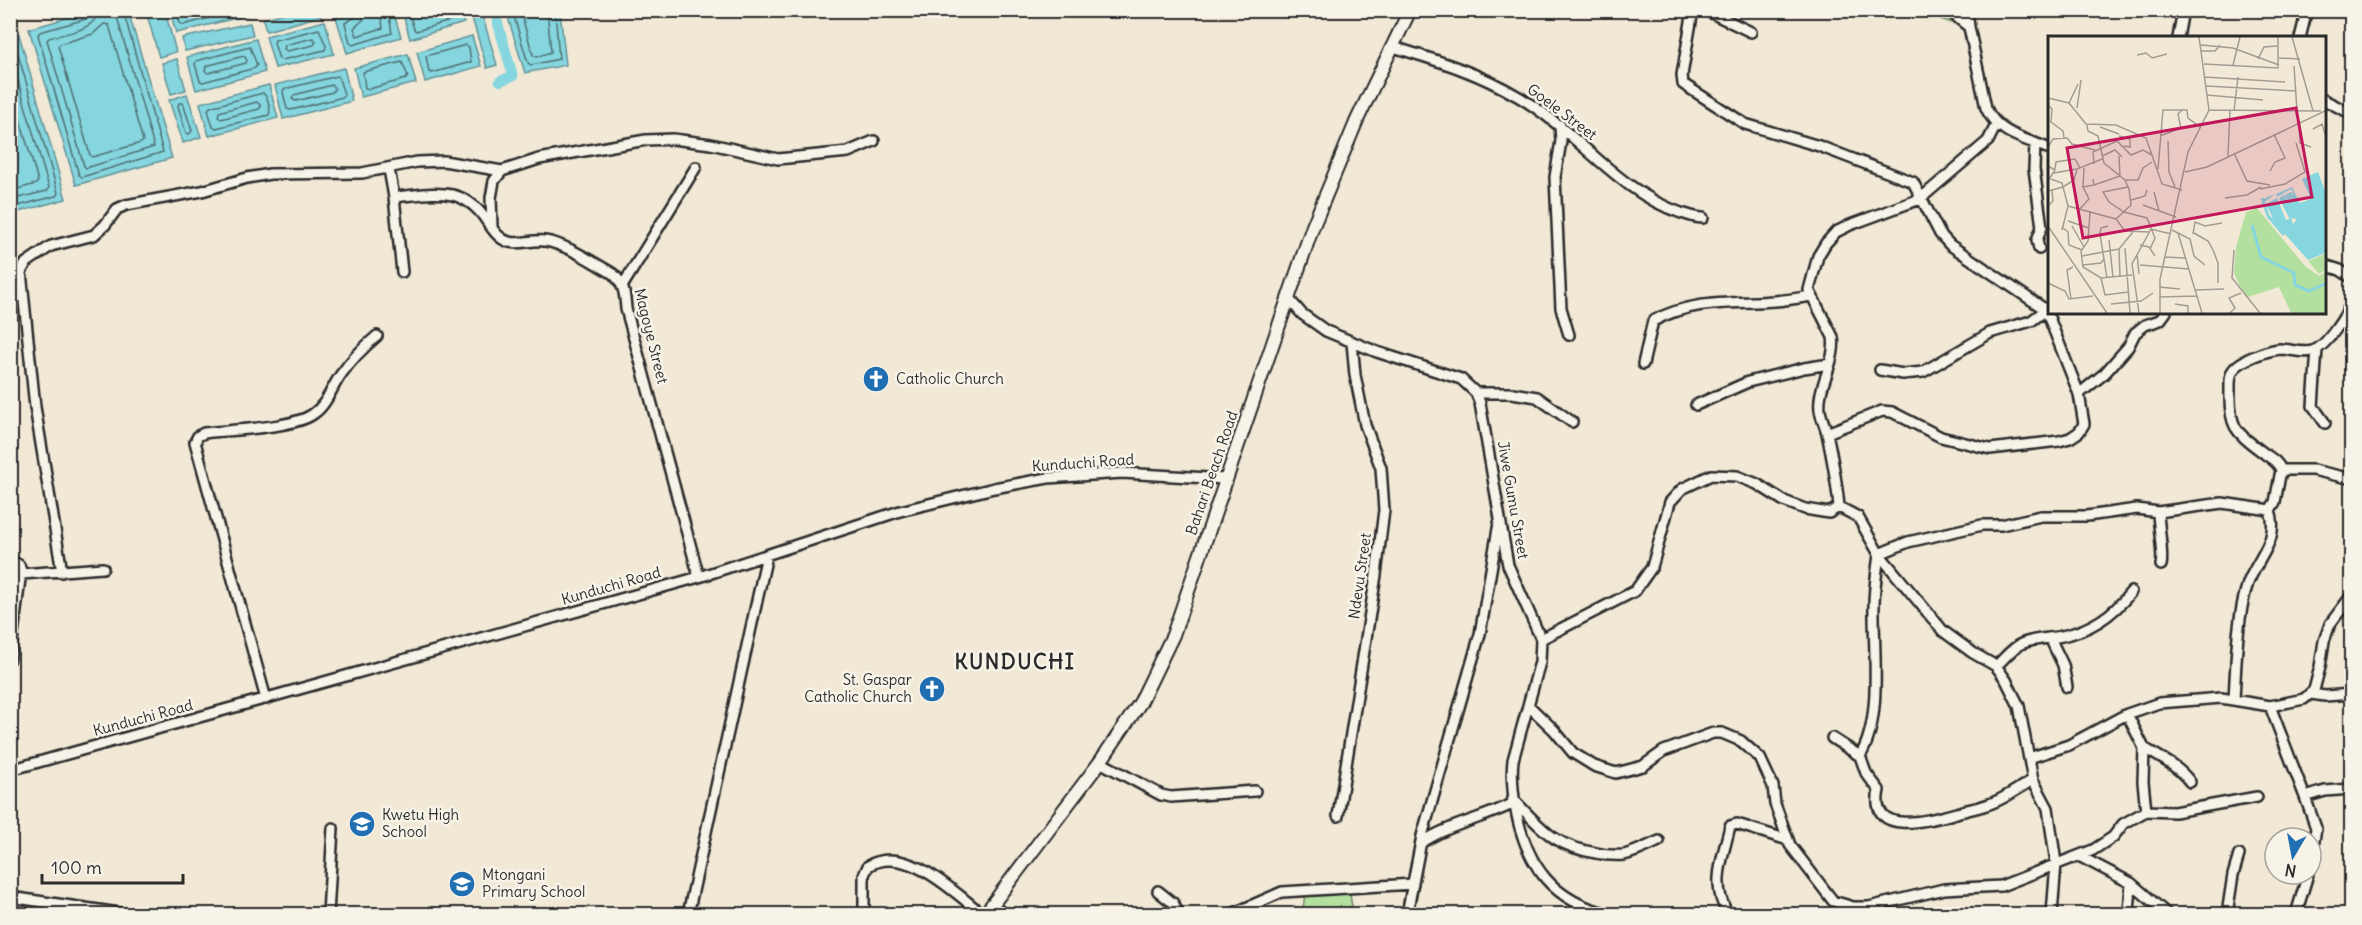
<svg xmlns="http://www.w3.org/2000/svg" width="2362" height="925" font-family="Delius,sans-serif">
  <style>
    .green { fill: #b3e09f; stroke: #6f8665; stroke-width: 1.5 }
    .water { fill: #85d6df; stroke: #619297; stroke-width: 1.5 }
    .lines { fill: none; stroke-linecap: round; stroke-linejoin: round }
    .shore { stroke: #4f6f73; stroke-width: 1.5 }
    .canal { stroke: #85d6df; stroke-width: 10 }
    .minor-casing { stroke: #2b2b2b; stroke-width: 14 }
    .tertiary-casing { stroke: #2b2b2b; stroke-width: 16 }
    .minor { stroke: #f7f3e8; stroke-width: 9 }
    .tertiary { stroke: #f7f3e8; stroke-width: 12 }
    .labels { text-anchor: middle; stroke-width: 5; stroke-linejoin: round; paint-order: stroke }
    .street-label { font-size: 15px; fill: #2b2b2b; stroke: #f7f3e8 }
    .poi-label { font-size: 15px; fill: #2b2b2b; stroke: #f7f3e8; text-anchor: start }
    .district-label { font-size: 21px; font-weight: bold; letter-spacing: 1.5px; fill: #2b2b2b; stroke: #f7f3e8 }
    .inset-river { fill: none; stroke: #85d6df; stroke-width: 3 }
    .inset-road { fill: none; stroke: #a29c92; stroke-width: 1.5 }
    .view { fill: #c2185b; fill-opacity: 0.15; stroke: #c2185b; stroke-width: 3 }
    .inset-edge { fill: none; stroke: #2b2b2b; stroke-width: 3 }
  </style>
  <rect width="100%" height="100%" fill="#f1e8d6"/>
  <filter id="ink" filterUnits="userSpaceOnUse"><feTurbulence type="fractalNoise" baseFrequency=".0167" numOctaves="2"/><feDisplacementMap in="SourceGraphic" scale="12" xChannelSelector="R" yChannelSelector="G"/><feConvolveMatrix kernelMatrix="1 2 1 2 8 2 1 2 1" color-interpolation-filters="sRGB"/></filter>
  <g filter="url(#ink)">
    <!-- green -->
    <path class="green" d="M1915 11H1972L1971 29Z
      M1305 894H1350L1353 914H1288L1289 912 1303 909Z"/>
    <!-- water -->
    <path class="water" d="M12 10 66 199 11 214 10 11Z
      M94 10 128 11 172 158 76 185 29 29Z
      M294 10 320 11 321 16 266 31 263 19Z
      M146 11H165L176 52 159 57Z
      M170 11H246L248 15 176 33Z
      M360 11H393L401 37 347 53 336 17Z
      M402 11H460L464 23 410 39Z
      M470 11H481L497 65 487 68Z
      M506 11H560L566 65 525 73Z
      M325 21 334 54 275 68 266 36Z
      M250 23 253 35 185 51 182 38Z
      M472 36 481 66 425 82 417 52Z
      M256 39 265 72 196 90 187 57Z
      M408 54 416 83 361 97 354 68Z
      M177 59 186 90 171 94 162 63Z
      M344 68 352 101 283 119 275 85Z
      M269 85 278 118 209 136 200 103Z
      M187 94 201 137 183 143 169 100Z"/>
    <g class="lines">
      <!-- shore -->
      <path class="shore" d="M90 10 86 19 40 32 38 35 79 175 82 177 163 152 123 10
        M98 10C97 31 65 33 49 38L47 40 84 166 86 168 154 147 115 10
        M177 10 180 23 183 25 240 10
        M357 10 355 17 345 23 350 43 353 45 392 33 388 10
        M365 10 363 20 354 28 357 36 383 28 380 10
        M408 10 414 29 416 31 454 20 455 10
        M512 10 528 63 531 65 559 59 555 10
        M520 10 533 55 536 57 551 52 547 10
        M104 24 109 25 143 141 141 143 92 157 90 155 58 46 60 44 93 34Z
        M10 26 58 193 56 196 10 208
        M319 29 326 46 325 50 282 60 279 59 274 43 275 40Z
        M313 38 316 41 314 45 287 51 284 49 285 45Z
        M466 45 469 47 471 62 432 73 429 72 426 56Z
        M250 47 257 65 255 68 203 82 200 81 195 64 196 61Z
        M10 53 49 188 47 191 10 200
        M244 56 247 60 246 63 208 73 205 71 206 66Z
        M402 62 408 76 406 79 369 89 365 88 363 72Z
        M338 76 344 94 343 97 291 110 287 109 283 92 284 89Z
        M332 85 335 88 333 92 296 101 292 99 294 95Z
        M10 86 38 181 36 184 10 191
        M263 93C268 97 271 110 269 115L216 128 213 127 208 110 210 107Z
        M257 102 261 106 259 109 221 119 218 117 219 112Z
        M183 103 192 131 189 134 186 133 178 106 179 103Z"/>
      <!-- canal -->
      <path class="canal" d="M494 10 513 76 500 81"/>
      <defs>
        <path id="minor" d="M1693 10 1682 75 1683 84 1745 124 1819 146 1913 182 1940 234 1950 245 2046 310 2079 394 2084 424 2079 432 2070 438 2059 441 1990 449 1941 437 1892 412 1882 411 1827 433
          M1705 10 1751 32
          M1948 10 1969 27 1986 108C1997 134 2026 139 2050 149
          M1967 10 1969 27
          M2178 38 2183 10
          M2300 38 2307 10
          M1393 47C1439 61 1477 72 1519 97 1577 131 1617 191 1681 213 1689 215 1695 218 1703 218
          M2324 100 2352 114
          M1560 125 1561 141 1555 177 1561 308 1569 335
          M1996 125 1988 141 1920 199 1850 225 1836 232 1826 243 1818 256 1809 290 1833 337C1837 362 1817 385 1820 410 1821 418 1825 425 1827 433 1832 457 1837 483 1839 507L1858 517 1879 554 1943 631 1973 653 1996 666 2006 680 2019 706 2033 780 2048 808 2056 863 2052 914
          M2035 143 2034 169 2042 227 2037 240 2039 249
          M389 169 394 197 402 272
          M394 197C432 194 462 184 486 220 492 228 498 239 509 242 521 245 533 239 545 241 566 244 594 263 612 273 624 283 625 294 626 309L699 577
          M492 227 491 198 494 181 502 171 539 159 646 140 673 139 711 144 778 159 848 152 874 141
          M2324 265 2340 270 2352 278
          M623 285 696 167
          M1288 298 1302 314 1326 331 1377 352 1461 379 1476 393 1480 403 1508 565 1541 639 1540 662 1513 760C1511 778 1513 794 1516 811 1527 866 1553 902 1610 914
          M2317 349 2313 406 2325 423
          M1643 364 1653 321C1694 299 1731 304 1775 301 1787 300 1799 298 1812 296
          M1880 370 1903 374 1923 372 1990 333 2031 321 2046 310
          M1476 393H1512L1537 397 1572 422
          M2079 394 2105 373 2128 347 2135 333 2145 325 2160 320 2166 312
          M1696 405 1748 382 1804 368 1830 364
          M2281 470H2313L2352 479
          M10 560 19 565 21 571 10 658
          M2161 565C2164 557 2158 524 2158 512L2222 503 2270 510 2275 502 2281 470C2278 462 2272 459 2265 454 2236 432 2229 429 2230 391 2230 384 2229 375 2234 369 2242 359 2268 350 2280 349 2290 349 2302 354 2312 351 2326 348 2347 314 2352 301
          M62 572 35 407 21 272 26 263 51 246 94 235 105 225 117 209 126 205 202 191 247 178 270 174 362 173 417 162 444 161 502 171
          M21 574 103 568
          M2050 638 2063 665 2067 687
          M1541 639 1635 591 1652 567 1670 502 1682 489 1711 475 1737 476 1757 484 1784 501 1805 509 1829 513 1839 507
          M1996 666C2004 659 2012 648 2021 644 2033 638 2049 639 2062 636 2092 630 2113 615 2131 592
          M2311 694 2325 696 2352 694
          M266 699 195 442 198 436 204 433C230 430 294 428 313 414 327 405 332 386 342 373 352 359 364 347 377 336
          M2234 699C2236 664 2237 615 2248 583 2258 557 2280 540 2270 510
          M1529 706 1554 730 1573 753 1594 766 1616 773 1643 766 1664 751 1713 733H1722L1741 741 1760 758 1773 786 1775 804 1790 845 1833 901 1853 907H1869L1944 889 2001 886 2093 850 2113 837 2123 824 2146 811 2143 782 2144 748 2127 714
          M2270 706 2305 797 2325 791 2352 789
          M1832 738 1860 756 1866 773 1879 790C1868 840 1935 819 1960 812 1971 809 1982 807 1992 803 2006 798 2020 787 2033 780
          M2144 748C2161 758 2178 766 2190 782
          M1860 756C1883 720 1873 647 1874 605 1874 588 1877 571 1879 554L1908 542 1982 525H2001L2041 516H2087L2137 509 2158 512
          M2029 758 2069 745 2127 714 2159 703 2221 698 2270 706 2304 699 2314 690 2320 667 2324 641 2330 624 2352 595
          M1100 762 1161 795 1171 797 1255 791
          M10 770 699 577 900 511 994 488 1048 478 1122 473 1225 479
          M2305 797 2316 828 2311 860
          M1515 801C1543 830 1554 846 1596 853 1605 855 1614 856 1624 855 1636 852 1648 846 1659 841
          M2146 811 2174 812 2257 797
          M1338 816 1376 575 1384 510 1381 468 1365 425 1355 375 1352 342
          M1421 843C1450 824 1482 819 1512 804L1513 798
          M2079 856 2131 883 2167 914
          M1158 891 1173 903 1179 914
          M10 897 126 914
          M993 905 1003 914
          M328 914 333 828
          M688 914 767 555
          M864 914V875L868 866C905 843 954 892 982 914
          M1232 914 1282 892 1413 884
          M1407 914 1422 836 1480 634 1499 523
          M1728 914C1710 885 1723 857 1730 826L1737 824 1788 840
          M2129 914 2131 883
          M2227 914 2233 875 2239 855
          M2296 914 2308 874"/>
        <path id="tertiary" d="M985 914 1100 762 1140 703 1173 635 1313 226 1357 120 1410 10"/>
      </defs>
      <!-- minor casing -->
      <use href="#minor" class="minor-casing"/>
      <!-- tertiary casing -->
      <use href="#tertiary" class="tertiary-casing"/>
      <!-- minor -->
      <use href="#minor" class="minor"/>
      <!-- tertiary -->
      <use href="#tertiary" class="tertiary"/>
    </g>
  </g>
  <!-- icons -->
  <defs>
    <symbol id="church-disc" viewBox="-11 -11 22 22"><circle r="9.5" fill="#1f6fb2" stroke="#f7f3e8"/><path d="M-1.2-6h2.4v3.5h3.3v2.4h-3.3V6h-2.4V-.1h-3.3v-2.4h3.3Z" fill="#fff"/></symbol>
    <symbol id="school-disc" viewBox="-11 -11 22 22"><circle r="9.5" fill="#1f6fb2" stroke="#f7f3e8"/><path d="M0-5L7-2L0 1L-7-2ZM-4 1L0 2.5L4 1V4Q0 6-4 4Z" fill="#fff"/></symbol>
  </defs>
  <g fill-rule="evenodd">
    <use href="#church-disc" x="861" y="364" width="30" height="30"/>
    <use href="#church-disc" x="917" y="674" width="30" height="30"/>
    <use href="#school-disc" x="347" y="809" width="30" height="30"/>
    <use href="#school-disc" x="447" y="869" width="30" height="30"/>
  </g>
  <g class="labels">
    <!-- street labels -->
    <g class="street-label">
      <text transform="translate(1562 112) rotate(37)" y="5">Goele Street</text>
      <text transform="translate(651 336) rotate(76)" y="5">Magoye Street</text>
      <text transform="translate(1083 463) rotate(-4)" y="5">Kunduchi Road</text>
      <text transform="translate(1212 473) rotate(-71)" y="5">Bahari Beach Road</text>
      <text transform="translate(1513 500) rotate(80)" y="5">Jiwe Gumu Street</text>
      <text transform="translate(1360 576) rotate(-82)" y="5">Ndevu Street</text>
      <text transform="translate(611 586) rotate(-16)" y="5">Kunduchi Road</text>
      <text transform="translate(143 718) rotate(-15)" y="5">Kunduchi Road</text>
    </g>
    <!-- poi labels -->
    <g class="poi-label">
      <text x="896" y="384">Catholic Church</text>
      <text x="912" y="685" text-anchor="end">St. Gaspar<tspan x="912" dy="17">Catholic Church</tspan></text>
      <text x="382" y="820">Kwetu High<tspan x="382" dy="17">School</tspan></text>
      <text x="482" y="880">Mtongani<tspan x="482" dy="17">Primary School</tspan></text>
    </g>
    <!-- district labels -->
    <g class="district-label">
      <text x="1015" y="669">KUNDUCHI</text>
    </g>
  </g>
  <!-- overview -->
  <g transform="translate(2048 36)">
    <rect width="278" height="278" fill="#f1e8d6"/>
    <path d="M209 172 257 230 271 240 277 236V277H243L231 251 200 261 192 251 186 237 188 211 198 176ZM277 218V234L271 238 260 225Z" fill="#b3e09f"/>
    <path d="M270 136 277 155V217L260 224 221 180 225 182 215 163 227 158 217 166 219 171V167L229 162 238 184 243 182 245 188 249 183 241 182 231 162 236 159 239 164 237 159 243 156 246 159 243 153 229 161 228 158 244 151 252 167 263 163 254 143Z" fill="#85d6df"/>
    <path class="inset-river" d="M214 162 220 180 236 199M204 189 213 221 246 237 247 249 261 255 277 248"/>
    <path class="inset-road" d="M244 1 265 75M153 9 185 12 231 29M153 15H167L172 9M89 19 98 17 104 22 119 18M231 22 252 23M210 23 216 11 229 10M156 28 230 32V1M185 29 192 1M246 30 249 75M157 41 237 46M158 50 248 55M159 59 215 64M0 62 21 67 38 88 68 89 98 102 114 148 134 154M21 67 30 48M0 69 4 73 3 86 15 95 16 102M29 72 33 44M161 74 273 75M186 75 190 41M251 86 252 107 263 111M39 89 40 95 50 100 56 127 77 144 81 153 83 169 68 183M52 91 71 98M265 93 274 88 277 98M71 100 82 103V111L76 110M112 100 133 92 130 78 135 73M120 105 121 136 127 151M0 111 5 103 19 102 24 108 47 114M186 117 199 145 222 149M54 120 67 114 74 121M180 120 182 74M46 128 45 116 69 105 83 119 95 114 104 119M0 130 7 134 0 145M7 133 8 126 27 123 32 132M110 133 115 74H139L140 82 152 91M222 135 227 126 237 122 226 98M137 136 159 131 277 75M6 137 28 133M3 143 14 147 20 170M77 144H90L95 132 104 126M46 149 72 140 71 120M35 151 36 132M80 151 55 156 61 166 76 176 99 182 107 202 102 213M212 153 237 148 257 136 248 107M0 155 15 151 26 144 29 133 54 123M106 156 111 175M177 162 199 159 213 151M83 164 97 160 99 154M95 169 128 181M0 170 5 165 4 154M31 174 41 163 35 151 46 149 45 143M20 185 41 192M0 190 59 277M24 190 36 211M14 191 20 196 21 209 34 214M14 194 20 170 42 176M124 194 130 197 154 277M130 197 142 203 146 220 157 229M146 197 160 205 165 214 170 227V247M145 198 147 186 157 190 174 187M61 204 65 241M92 209 101 211 107 220M77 212 82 277M71 213 72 240M186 214 184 242 212 277M89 218 91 238M34 220 71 213 85 196M117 221 137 222M35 229 53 227 56 223M92 229 141 233M84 239 53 242 35 231 33 215 40 205 42 176 68 183 77 195 101 196M53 242 57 259 80 256M59 242 52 198 53 192 60 190M0 247 17 255 21 263 45 260M111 251 132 253M148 254 176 253M111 261 149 260M23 263 19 234 25 231M63 268 93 265 105 257M127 268 140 270V277M91 277 84 228 103 193 123 198M112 277V243L140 116 161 74 151 1M182 277 187 272 181 262 193 257"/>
    <path class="view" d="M248 72 264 161 35 202 19 112Z"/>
    <rect width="278" height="278" class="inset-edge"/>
  </g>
  <!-- margin -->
  <rect width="2362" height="925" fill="none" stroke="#f7f3e8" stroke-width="36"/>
  <rect x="18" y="18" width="2326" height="889" fill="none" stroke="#2b2b2b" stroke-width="2" filter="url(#ink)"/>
  <!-- north arrow -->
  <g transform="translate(2293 856) rotate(190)"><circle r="28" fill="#f7f3e8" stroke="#a5a39c" stroke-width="1.5"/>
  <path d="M0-4.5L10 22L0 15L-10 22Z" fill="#1f6fb2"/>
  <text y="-9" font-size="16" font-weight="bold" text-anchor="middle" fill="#2b2b2b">N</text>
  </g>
  <!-- scale -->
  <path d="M42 874v9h141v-9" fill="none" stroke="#2b2b2b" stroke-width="3"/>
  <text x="51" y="874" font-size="18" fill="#2b2b2b" stroke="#f7f3e8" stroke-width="4.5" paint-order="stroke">100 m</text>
</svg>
